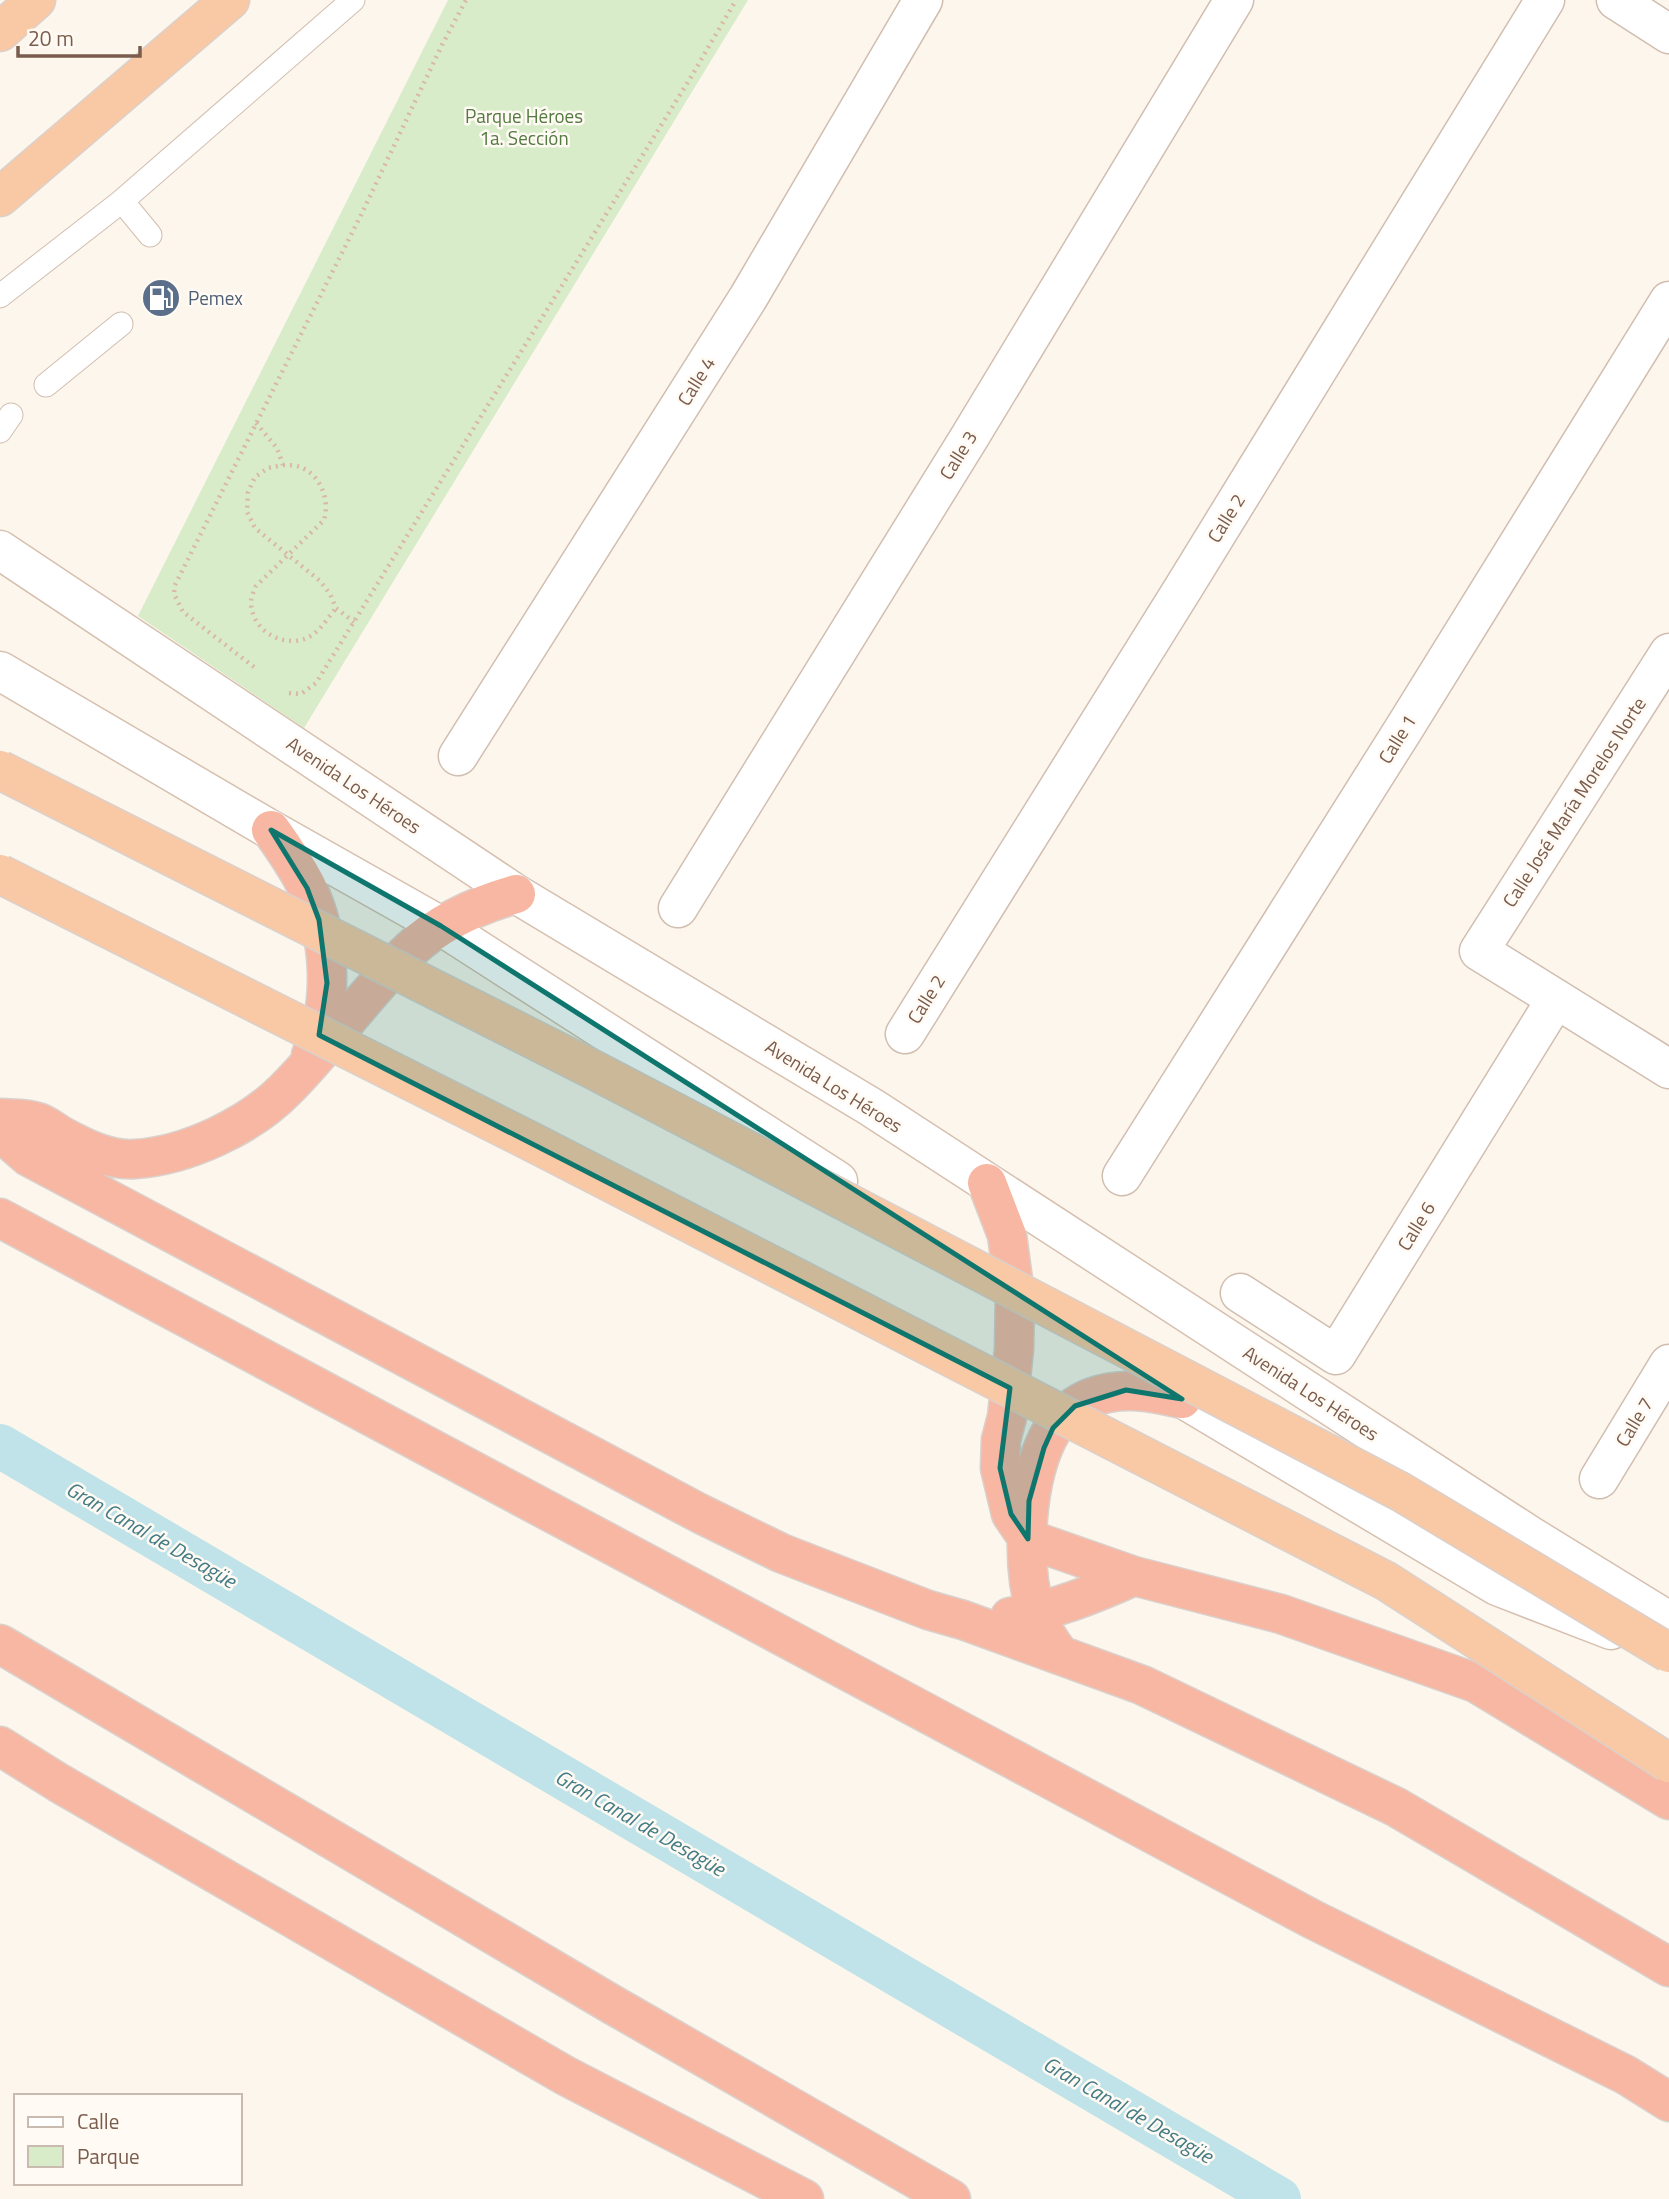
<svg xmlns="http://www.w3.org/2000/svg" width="1669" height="2199" font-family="'Titillium Web',sans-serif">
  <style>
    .green { fill: #d8ecc9 }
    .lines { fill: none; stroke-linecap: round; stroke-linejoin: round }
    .canal { stroke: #bfe3e8; stroke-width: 44 }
    .service-casing { stroke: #d1beb0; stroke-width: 25 }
    .minor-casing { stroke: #d1beb0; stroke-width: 41 }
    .secondary-casing { stroke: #d6c0b0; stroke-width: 41 }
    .trunk-casing { stroke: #dad1cd; stroke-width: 41 }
    .motorway-casing { stroke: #dad1cd; stroke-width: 41 }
    .path { stroke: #d9b8a5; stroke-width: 4.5; stroke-dasharray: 2 5; stroke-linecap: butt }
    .service { stroke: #fff; stroke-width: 23 }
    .minor { stroke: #fff; stroke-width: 38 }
    .secondary { stroke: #fff; stroke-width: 38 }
    .trunk { stroke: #f9c8a4; stroke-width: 38 }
    .motorway { stroke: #f7b7a3; stroke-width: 38 }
    .trunk-bridge-casing { stroke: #dad1cd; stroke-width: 41; stroke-linecap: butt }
    .trunk-bridge { stroke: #f9c8a4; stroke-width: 38 }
    .marked { fill: #0f766e; fill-opacity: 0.2; stroke: #0f766e; stroke-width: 5; stroke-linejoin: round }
    .labels { text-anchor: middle; stroke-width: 5; stroke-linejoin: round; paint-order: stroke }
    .park-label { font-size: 19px; fill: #537a41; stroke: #fffaf3 }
    .service-label { font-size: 19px; fill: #4e5e75; stroke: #fffaf3; text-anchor: start }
    .street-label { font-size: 19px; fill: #7a5c4d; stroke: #fffaf3 }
    .water-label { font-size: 21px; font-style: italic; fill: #437c86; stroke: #fffaf3 }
  </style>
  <rect width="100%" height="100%" fill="#fdf6ec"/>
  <!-- green -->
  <path class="green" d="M448 0H748L304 728 138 616Z"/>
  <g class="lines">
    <!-- canal -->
    <path class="canal" d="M0 1446 1279 2199"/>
    <defs>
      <path id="service" d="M122 201 150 235
        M0 296 122 201 353 0
        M46 385 121 324
        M0 431 11 415"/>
      <path id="minor" d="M1616 0 1669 34
        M1669 653 1479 951 1669 1069
        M458 756 748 298 923 0
        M678 908 969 438 1234 0
        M905 1034 1184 587 1545 0
        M1122 1176 1405 727 1669 301
        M1240 1293 1336 1355 1556 999
        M1599 1479 1669 1364"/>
      <path id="secondary" d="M0 550 516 894 871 1107 1529 1535 1669 1621
        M0 671 271 830 441 926 838 1181
        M1155 1382 1497 1586 1611 1630"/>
      <path id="trunk" d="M0 32 36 0
        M0 197 230 0"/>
      <path id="motorway" d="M271 830C284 848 296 866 306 885 331 936 335 1004 311 1055
        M0 1118C11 1119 26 1118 37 1122 45 1124 53 1131 60 1135 82 1147 109 1161 135 1159 186 1156 250 1126 286 1089 330 1045 365 993 410 950 439 922 478 905 516 894
        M0 1132 29 1157 701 1514 781 1553 928 1610 963 1620 1142 1685 1396 1807 1669 1967
        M987 1183 1007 1235 1015 1295 1014 1349 1007 1417 1001 1440 1000 1468 1011 1514 1028 1539 1134 1576 1281 1614 1476 1683 1669 1800
        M0 1218 1312 1919 1626 2075 1669 2102
        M1010 1617C1055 1610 1094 1594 1134 1576
        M0 1644 613 2005 951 2199
        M1059 1654C1050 1641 1040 1628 1036 1613 1020 1562 1025 1476 1052 1430 1059 1417 1078 1402 1093 1397 1123 1386 1152 1392 1182 1399
        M0 1746 59 1783 566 2076 804 2199"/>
    </defs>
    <!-- service casing -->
    <use href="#service" class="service-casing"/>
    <!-- minor casing -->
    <use href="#minor" class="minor-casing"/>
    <!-- secondary casing -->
    <use href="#secondary" class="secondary-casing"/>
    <!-- trunk casing -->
    <use href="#trunk" class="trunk-casing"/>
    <!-- motorway casing -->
    <use href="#motorway" class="motorway-casing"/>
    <!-- path -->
    <path class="path" d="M256 423 277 448 283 465 268 468 255 477 248 492 247 512 255 528 320 581 330 594 336 608 354 622
      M283 465C288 465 295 465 300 467 321 475 330 500 324 520L256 586C254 591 251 597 251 602 251 627 276 645 300 640 316 638 326 620 336 608
      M254 667 183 612 174 594 175 585 361 215 442 45 466 0
      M289 693 301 694 316 683 691 77 736 0"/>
    <!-- service -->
    <use href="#service" class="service"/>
    <!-- minor -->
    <use href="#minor" class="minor"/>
    <!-- secondary -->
    <use href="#secondary" class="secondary"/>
    <!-- trunk -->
    <use href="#trunk" class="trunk"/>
    <!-- motorway -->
    <use href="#motorway" class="motorway"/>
    <defs>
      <path id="trunk-bridge" d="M0 770 594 1070 1401 1492 1669 1653
        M0 874 534 1143 1386 1581 1669 1763"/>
    </defs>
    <!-- trunk-bridge casing -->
    <use href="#trunk-bridge" class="trunk-bridge-casing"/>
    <!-- trunk-bridge -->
    <use href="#trunk-bridge" class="trunk-bridge"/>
  </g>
  <!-- marked area -->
  <path class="marked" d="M271 830 441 926 1182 1399 1126 1390 1075 1406 1053 1428 1044 1448 1029 1501 1028 1539 1011 1514 1000 1468 1010 1388 319 1035 327 983 319 920 307 888Z"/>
  <!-- icons -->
  <defs>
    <symbol id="fuel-disc" viewBox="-11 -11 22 22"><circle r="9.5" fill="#5c6f8a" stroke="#fffaf3"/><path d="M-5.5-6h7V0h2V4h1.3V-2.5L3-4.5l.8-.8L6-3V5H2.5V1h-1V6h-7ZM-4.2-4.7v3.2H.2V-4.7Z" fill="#fff"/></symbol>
  </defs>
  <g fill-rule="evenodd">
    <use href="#fuel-disc" x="139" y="276" width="44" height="44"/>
  </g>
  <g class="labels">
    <!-- park labels -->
    <g class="park-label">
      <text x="524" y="123">Parque Héroes<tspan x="524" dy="22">1a. Sección</tspan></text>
    </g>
    <!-- service labels -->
    <g class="service-label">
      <text x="188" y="305">Pemex</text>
    </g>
    <!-- street labels -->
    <g class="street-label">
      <text transform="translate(696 381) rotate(-58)" y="7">Calle 4</text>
      <text transform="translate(958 455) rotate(-58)" y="7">Calle 3</text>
      <text transform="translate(1226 518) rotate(-58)" y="7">Calle 2</text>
      <text transform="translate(1397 739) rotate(-58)" y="7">Calle 1</text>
      <text transform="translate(354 785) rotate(34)" y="7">Avenida Los Héroes</text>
      <text transform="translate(1574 802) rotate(-57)" y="7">Calle José María Morelos Norte</text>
      <text transform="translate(926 999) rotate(-58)" y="7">Calle 2</text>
      <text transform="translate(834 1086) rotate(32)" y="7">Avenida Los Héroes</text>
      <text transform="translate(1416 1226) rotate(-58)" y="7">Calle 6</text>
      <text transform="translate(1311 1393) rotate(33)" y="7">Avenida Los Héroes</text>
      <text transform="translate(1634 1422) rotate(-59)" y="7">Calle 7</text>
    </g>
    <!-- water labels -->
    <g class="water-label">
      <text transform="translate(151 1535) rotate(30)" y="7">Gran Canal de Desagüe</text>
      <text transform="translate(640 1823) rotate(30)" y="7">Gran Canal de Desagüe</text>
      <text transform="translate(1128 2110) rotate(30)" y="7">Gran Canal de Desagüe</text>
    </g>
  </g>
  <!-- legend -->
  <rect x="14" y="2094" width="228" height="91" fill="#fffaf3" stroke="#cabbb1" stroke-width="2"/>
  <rect x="28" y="2117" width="35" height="10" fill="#ffffff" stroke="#cabbb1" stroke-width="2"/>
  <text x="77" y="2129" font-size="21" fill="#7a5c4d">Calle</text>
  <rect x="28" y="2146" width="35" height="21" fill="#d8ecc9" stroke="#cabbb1" stroke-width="2"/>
  <text x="77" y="2164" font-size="21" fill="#7a5c4d">Parque</text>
  <!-- scale -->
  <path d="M18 46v10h122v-10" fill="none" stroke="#7a5c4d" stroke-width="3.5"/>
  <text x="28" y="46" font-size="21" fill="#7a5c4d" stroke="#fffaf3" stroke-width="5" paint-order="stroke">20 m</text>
</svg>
